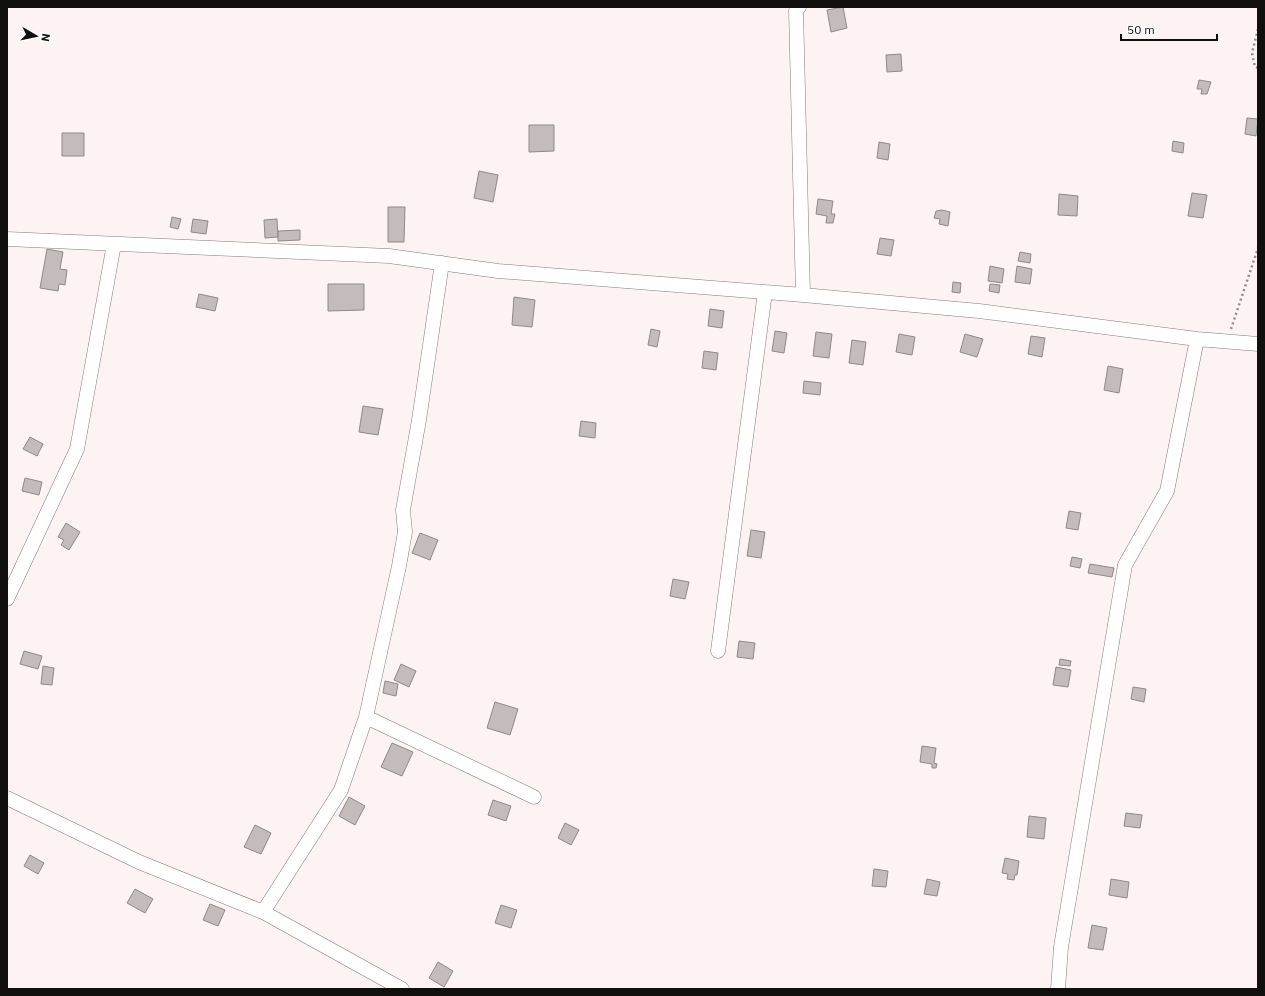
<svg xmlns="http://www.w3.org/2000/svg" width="1265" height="996" font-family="'IBM Plex Sans',sans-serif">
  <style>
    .building { fill: #c4bcbb; stroke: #908987 }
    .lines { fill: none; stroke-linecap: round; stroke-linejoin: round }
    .minor-casing { stroke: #837b7a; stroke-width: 15 }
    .path { stroke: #958e8e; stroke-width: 2.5; stroke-dasharray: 2 3; stroke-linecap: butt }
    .minor { stroke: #fff; stroke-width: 14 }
  </style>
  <rect width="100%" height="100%" fill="#fcf3f2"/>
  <!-- building -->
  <path class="building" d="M843 7 847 28 831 32 827 10Z
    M901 54 902 71 887 72 886 55Z
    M1199 80 1211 82 1207 94H1201L1202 89H1197Z
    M1247 118 1258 119 1256 136 1245 134Z
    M529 125H554V151L529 152Z
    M62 133H84V156H62Z
    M1173 141 1184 143 1183 153 1172 151Z
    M879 142 890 144 888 160 877 158Z
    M479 171 498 175 493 202 474 198Z
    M1192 193 1207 195 1203 218 1188 216Z
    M1059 194 1078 196 1077 216 1058 215Z
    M818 199 833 201 831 214H835L833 223H826L827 216 816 214Z
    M388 207H405L404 242H388Z
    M942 210 950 212 948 226 939 224 940 219 934 218 936 211Z
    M172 217 181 219 178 229 170 227Z
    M193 219 208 221 206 234 191 232Z
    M277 219 278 237 265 238 264 220Z
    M300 230V240L278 241V231Z
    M880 238 894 240 891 256 877 254Z
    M47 249 63 252 60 269 67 270 65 285 59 284 58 291 40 288Z
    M1020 252 1031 254 1030 263 1018 261Z
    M990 266 1004 269 1002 283 988 281Z
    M1017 266 1032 269 1030 284 1015 282Z
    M953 282 961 283 960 293 952 292Z
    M328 284H364V310L328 311Z
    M990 284 1000 285 999 293 989 291Z
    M199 294 218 298 215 311 196 307Z
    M514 297 535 300 532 327 512 325Z
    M710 309 724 311 722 328 708 326Z
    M651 329 660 331 657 347 648 345Z
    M775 331 787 333 784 353 772 351Z
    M816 332 832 334 829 358 813 356Z
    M899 334 915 337 912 355 896 352Z
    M965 334 983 339 977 357 960 352Z
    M1031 336 1045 338 1042 357 1028 354Z
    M852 340 866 342 863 365 849 363Z
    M704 351 718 353 716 370 702 368Z
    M1108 366 1123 369 1119 393 1104 390Z
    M804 381 821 383 820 395 803 393Z
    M363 406 383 409 378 435 359 432Z
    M581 421 596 423 595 438 579 436Z
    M30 437 43 444 37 456 23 449Z
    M25 478 42 482 39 495 22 491Z
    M1069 511 1081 513 1078 530 1066 528Z
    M66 523 80 532 69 550 61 545 64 540 58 537Z
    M751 530 765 532 761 558 747 556Z
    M420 533 438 540 430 560 412 553Z
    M1072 557 1082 559 1080 568 1070 566Z
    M1090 564 1114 568 1112 577 1088 573Z
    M673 579 689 582 685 599 670 596Z
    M739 641 755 643 753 659 737 657Z
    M24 651 42 656 38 669 20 664Z
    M1060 659 1071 661 1070 666 1059 665Z
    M401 664 416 671 409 687 394 680Z
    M43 666 54 668 52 685 41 684Z
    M1056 667 1071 670 1068 687 1053 685Z
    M385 681 398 684 396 696 383 693Z
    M1133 687 1146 689 1144 702 1131 699Z
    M495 702 518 709 510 735 487 728Z
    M392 743 413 752 402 776 381 767Z
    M922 746 936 748 934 763 937 764 936 768H932V764L920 762Z
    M349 797 365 806 355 825 339 816Z
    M493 800 511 806 506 821 488 815Z
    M1126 813 1142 815 1140 828 1124 826Z
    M1029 816 1046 818 1044 839 1027 837Z
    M565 823 579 830 571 845 558 838Z
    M255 825 271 833 261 854 244 847Z
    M30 855 44 863 38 874 24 866Z
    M1005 858 1019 861 1017 875H1015L1014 880 1007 879 1008 874 1002 873Z
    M874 869 888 871 886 887 872 886Z
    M927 879 940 882 937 896 924 894Z
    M1111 879 1129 882 1127 898 1109 895Z
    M135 889 153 899 145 913 127 903Z
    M210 904 225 910 218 926 203 920Z
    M501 905 517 910 511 928 495 923Z
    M1092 925 1107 928 1103 950 1088 948Z
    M438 962 453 971 444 987 429 978Z"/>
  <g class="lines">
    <defs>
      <path id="minor" d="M799 7 796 10 803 295
        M7 239 389 256 498 271 803 295 979 311 1197 339 1258 344
        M7 599 77 449 114 244
        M718 651 765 292
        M366 717 534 797
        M7 798 139 862 263 912 402 989
        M263 912 341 790 366 717 399 566 405 532 403 510 419 420 442 263
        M1058 989 1061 947 1125 565 1167 491 1197 339"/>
    </defs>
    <!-- minor casing -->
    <use href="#minor" class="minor-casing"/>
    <!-- path -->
    <path class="path" d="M1258 29 1252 53 1255 67 1258 68
      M1231 329 1258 248"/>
    <!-- minor -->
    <use href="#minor" class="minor"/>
  </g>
  <!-- border -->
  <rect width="1265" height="996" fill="none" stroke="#110e0e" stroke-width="16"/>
  <!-- north arrow -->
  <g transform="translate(36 36) rotate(99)" stroke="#ffffff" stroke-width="3" paint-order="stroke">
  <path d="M0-3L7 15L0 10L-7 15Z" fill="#110e0e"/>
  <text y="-6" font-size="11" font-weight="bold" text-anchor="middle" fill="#110e0e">N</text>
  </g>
  <!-- scale -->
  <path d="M1121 34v6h96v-6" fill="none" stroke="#110e0e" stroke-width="2"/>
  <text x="1127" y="34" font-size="12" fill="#110e0e" stroke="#ffffff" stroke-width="3" paint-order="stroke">50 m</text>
</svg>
